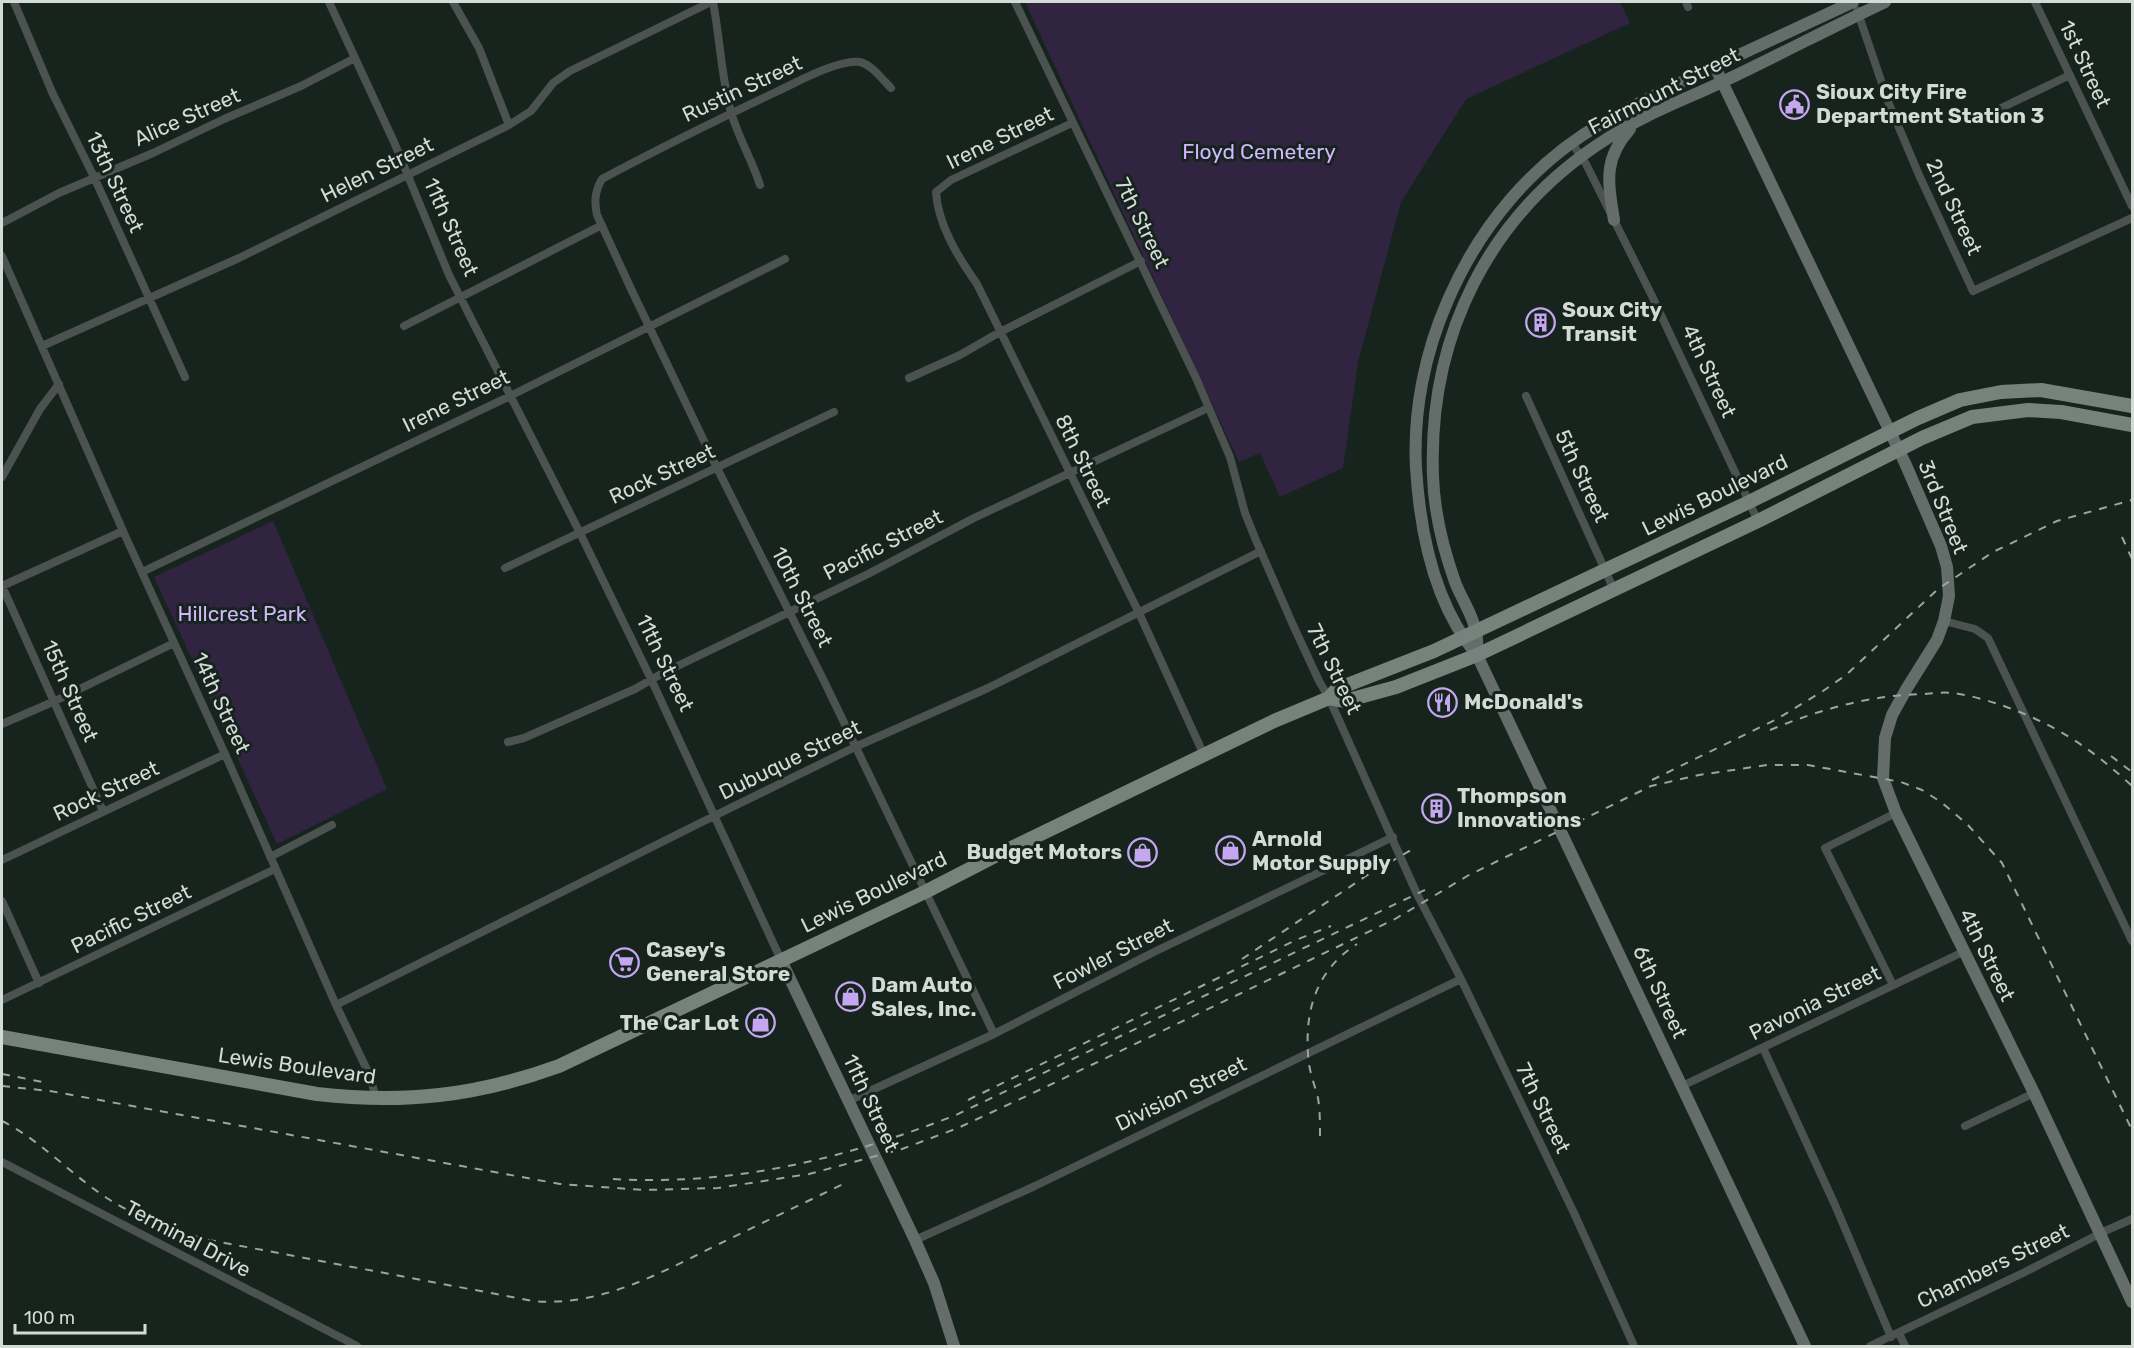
<svg xmlns="http://www.w3.org/2000/svg" width="2134" height="1348" font-family="Rubik,sans-serif">
  <style>
    .green { fill: #302440 }
    .lines { fill: none; stroke-linecap: round; stroke-linejoin: round }
    .minor { stroke: #4c524f; stroke-width: 8 }
    .secondary { stroke: #646d69; stroke-width: 12 }
    .primary { stroke: #76837d; stroke-width: 14 }
    .rail { stroke: #9ba5a0; stroke-width: 2; stroke-dasharray: 8 8; stroke-linecap: butt }
    .labels { text-anchor: middle; stroke-width: 6; stroke-linejoin: round; paint-order: stroke }
    .street-label { font-size: 21px; fill: #d3dbd7; stroke: #17241e }
    .poi-label { font-size: 21px; font-weight: bold; fill: #d3dbd7; stroke: #17241e; text-anchor: start }
    .park-label { font-size: 21px; fill: #d3b6fe; stroke: #17241e }
  </style>
  <rect width="100%" height="100%" fill="#17241e"/>
  <!-- green -->
  <path class="green" d="M1025 2H1620L1630 23 1466 99 1401 202 1358 362 1343 468 1280 497 1260 453 1239 462Z
    M273 521 387 789 277 844 154 577Z"/>
  <g class="lines">
    <!-- minor -->
    <path class="minor" d="M14 2 52 92 94 177 185 377
      M329 2 394 142 449 275 580 533 651 679 781 960
      M453 2 479 48 509 125
      M713 2C720 38 721 76 731 112 738 137 752 160 760 185
      M1015 2 1196 378 1230 457 1245 513 1255 538 1293 625 1319 681 1329 698 1417 894 1461 979 1574 1213 1634 1346
      M1686 2 1688 7
      M2035 2 2132 206
      M1857 10 1889 104 1919 175 1973 291 2132 218
      M891 88C882 79 872 65 860 62 839 59 797 82 778 91 719 119 660 148 602 179 595 191 594 201 597 215L632 291 717 468 824 681 994 1034
      M1997 110 2070 75
      M1072 123 951 180 936 192C938 225 958 257 977 284L1139 613 1204 755
      M1572 143 1586 164 1652 296 1758 521
      M2 223 59 193 153 153 224 119 301 86 355 58
      M2 256 123 531 225 754 336 1005 370 1076 376 1099
      M404 326 602 225
      M42 346 239 258 509 125 531 111 553 83 570 71 711 2
      M909 378 960 355 1000 332 1141 261
      M1526 396 1614 590
      M2 477 40 409 59 384
      M505 568 834 412
      M142 572 510 396 785 259
      M2 586 103 811
      M2 586 123 531
      M1944 621 1975 629 1988 638 2132 941
      M2 724 55 701 174 643
      M508 742 524 738 635 689 663 673 868 574 974 518 1208 408
      M270 857 332 825
      M2 860 225 754
      M2 901 39 983
      M1893 985 1825 848 1896 813
      M2 1000 275 869
      M336 1005 714 816 855 747 988 688 1261 551
      M1763 1048 1835 1205 1891 1337
      M1682 1086 1963 952
      M848 1101 994 1034 1156 951 1393 837
      M1965 1126 2034 1093
      M2 1162 357 1346
      M915 1240 1035 1186 1461 979
      M1899 1333 1905 1346
      M1870 1346 2023 1273 2105 1231 2132 1219"/>
    <!-- secondary -->
    <path class="secondary" d="M1715 67 1905 463 1941 546 1947 567 1949 596 1944 621 1937 640 1907 688 1892 715 1885 738 1883 778 1896 813 2034 1093 2132 1302
      M1614 220C1608 182 1603 159 1630 129
      M1477 655C1477 648 1478 639 1476 632 1473 615 1461 598 1455 582 1443 548 1434 512 1433 476 1428 336 1489 213 1608 138 1643 115 1684 100 1722 82 1777 56 1830 28 1885 2
      M781 960 915 1240 934 1283 954 1346
      M1805 1346 1477 655C1435 606 1420 532 1416 468 1413 411 1425 352 1448 300 1480 226 1533 162 1604 122 1638 102 1674 86 1709 69 1757 47 1805 24 1853 2"/>
    <!-- primary -->
    <path class="primary" d="M1329 698 1345 701 1396 687 1477 655 1758 521 1922 438 1972 417 2028 410 2061 412 2132 425
      M2 1037 317 1094C404 1104 476 1096 559 1066L925 892 993 857 1274 721 1329 698 1337 689 1434 651 1749 502 1918 418 1960 400 2001 392 2041 390 2132 406"/>
    <!-- rail -->
    <path class="rail" d="M2122 537 2132 559
      M1770 730C1821 709 1870 695 1925 694 1934 693 1944 692 1953 693 1969 695 1986 700 2001 705 2055 724 2091 748 2132 786
      M2111 756 2132 772
      M1652 780 1777 719 1823 691 1846 675 1938 589 1993 552 2057 521 2132 500
      M1242 959 1366 876 1411 850
      M2 1074 48 1083
      M2 1086 50 1091 560 1184 644 1190 718 1188 809 1174 902 1149 958 1128 1033 1093 1308 961 1395 919 1469 875 1651 786 1699 775 1767 765H1808L1901 782 1922 790 1941 802 1967 824 2002 863 2132 1130
      M968 1100 1296 940 1331 926
      M2 1121C42 1141 72 1176 110 1200 139 1218 172 1229 204 1239L533 1301C601 1307 660 1273 719 1244 760 1224 802 1204 843 1184
      M1320 1136C1320 1123 1320 1111 1318 1098 1314 1083 1308 1068 1308 1053 1305 1007 1318 969 1357 944
      M613 1179C735 1186 843 1159 956 1115L1431 887"/>
  </g>
  <!-- icons -->
  <defs>
    <symbol id="civic-ring" viewBox="-11 -11 22 22"><circle r="9.5" fill="#17241e" stroke="#c5a7f1" stroke-width="1.5"/><path d="M-.6-6.5H3V-4.5H.6V-3L4-1V1h2V6H-6V1h2V-1L-.6-3ZM-1.2 2.5V6h2.4V2.5Z" fill="#c5a7f1"/></symbol>
    <symbol id="building-ring" viewBox="-11 -11 22 22"><circle r="9.5" fill="#17241e" stroke="#c5a7f1" stroke-width="1.5"/><path d="M-4-6H4V6H1V3H-1V6H-4ZM-2.5-4.3h1.7v1.8h-1.7ZM.8-4.3h1.7v1.8H.8ZM-2.5-1h1.7V.8h-1.7ZM.8-1h1.7V.8H.8Z" fill="#c5a7f1"/></symbol>
    <symbol id="restaurant-ring" viewBox="-11 -11 22 22"><circle r="9.5" fill="#17241e" stroke="#c5a7f1" stroke-width="1.5"/><path d="M-5-6h1v4h1v-4h1v4h1v-4h1v5L-1.5 .5V6h-2V.5L-5-1ZM5-6V6H3V1.5H1.5Q1.5-4 5-6Z" fill="#c5a7f1"/></symbol>
    <symbol id="shop-ring" viewBox="-11 -11 22 22"><circle r="9.5" fill="#17241e" stroke="#c5a7f1" stroke-width="1.5"/><path d="M-5-2.5h2.3a2.7 3.5 0 0 1 5.4 0H5L5.5 6h-11ZM-1.5-2.5h3a1.5 2.3 0 0 0-3 0Z" fill="#c5a7f1"/></symbol>
    <symbol id="supermarket-ring" viewBox="-11 -11 22 22"><circle r="9.5" fill="#17241e" stroke="#c5a7f1" stroke-width="1.5"/><path d="M-6-5.5h2.5l.6 2H6L4.5 2H-2.5L-4.4-4H-6ZM-1.5 3.2a1.3 1.3 0 1 0 .1 0ZM3 3.2a1.3 1.3 0 1 0 .1 0Z" fill="#c5a7f1"/></symbol>
  </defs>
  <g fill-rule="evenodd">
    <use href="#civic-ring" x="1778" y="88" width="33" height="33"/>
    <use href="#building-ring" x="1524" y="306" width="33" height="33"/>
    <use href="#restaurant-ring" x="1426" y="686" width="33" height="33"/>
    <use href="#building-ring" x="1420" y="792" width="33" height="33"/>
    <use href="#shop-ring" x="1214" y="834" width="33" height="33"/>
    <use href="#shop-ring" x="1126" y="836" width="33" height="33"/>
    <use href="#supermarket-ring" x="608" y="946" width="33" height="33"/>
    <use href="#shop-ring" x="834" y="980" width="33" height="33"/>
    <use href="#shop-ring" x="744" y="1006" width="33" height="33"/>
  </g>
  <g class="labels">
    <!-- street labels -->
    <g class="street-label">
      <text transform="translate(2085 64) rotate(65)" y="7">1st Street</text>
      <text transform="translate(742 89) rotate(-25)" y="7">Rustin Street</text>
      <text transform="translate(1664 91) rotate(-27)" y="7">Fairmount Street</text>
      <text transform="translate(187 117) rotate(-24)" y="7">Alice Street</text>
      <text transform="translate(1000 138) rotate(-26)" y="7">Irene Street</text>
      <text transform="translate(377 170) rotate(-26)" y="7">Helen Street</text>
      <text transform="translate(115 182) rotate(65)" y="7">13th Street</text>
      <text transform="translate(1954 207) rotate(65)" y="7">2nd Street</text>
      <text transform="translate(1142 223) rotate(64)" y="7">7th Street</text>
      <text transform="translate(451 227) rotate(66)" y="7">11th Street</text>
      <text transform="translate(1709 371) rotate(65)" y="7">4th Street</text>
      <text transform="translate(456 401) rotate(-26)" y="7">Irene Street</text>
      <text transform="translate(1083 461) rotate(64)" y="7">8th Street</text>
      <text transform="translate(662 474) rotate(-25)" y="7">Rock Street</text>
      <text transform="translate(1582 476) rotate(65)" y="7">5th Street</text>
      <text transform="translate(1715 495) rotate(-26)" y="7">Lewis Boulevard</text>
      <text transform="translate(1943 507) rotate(68)" y="7">3rd Street</text>
      <text transform="translate(883 545) rotate(-27)" y="7">Pacific Street</text>
      <text transform="translate(802 597) rotate(63)" y="7">10th Street</text>
      <text transform="translate(665 663) rotate(64)" y="7">11th Street</text>
      <text transform="translate(1334 669) rotate(64)" y="7">7th Street</text>
      <text transform="translate(70 691) rotate(66)" y="7">15th Street</text>
      <text transform="translate(221 703) rotate(65)" y="7">14th Street</text>
      <text transform="translate(790 760) rotate(-26)" y="7">Dubuque Street</text>
      <text transform="translate(106 791) rotate(-25)" y="7">Rock Street</text>
      <text transform="translate(874 892) rotate(-26)" y="7">Lewis Boulevard</text>
      <text transform="translate(131 919) rotate(-26)" y="7">Pacific Street</text>
      <text transform="translate(1113 954) rotate(-27)" y="7">Fowler Street</text>
      <text transform="translate(1987 955) rotate(64)" y="7">4th Street</text>
      <text transform="translate(1660 992) rotate(65)" y="7">6th Street</text>
      <text transform="translate(1815 1003) rotate(-26)" y="7">Pavonia Street</text>
      <text transform="translate(297 1066) rotate(8)" y="7">Lewis Boulevard</text>
      <text transform="translate(1181 1094) rotate(-26)" y="7">Division Street</text>
      <text transform="translate(871 1103) rotate(65)" y="7">11th Street</text>
      <text transform="translate(1543 1108) rotate(64)" y="7">7th Street</text>
      <text transform="translate(188 1239) rotate(28)" y="7">Terminal Drive</text>
      <text transform="translate(1993 1266) rotate(-26)" y="7">Chambers Street</text>
    </g>
    <!-- poi labels -->
    <g class="poi-label">
      <text x="1816" y="99">Sioux City Fire<tspan x="1816" dy="24">Department Station 3</tspan></text>
      <text x="1562" y="317">Soux City<tspan x="1562" dy="24">Transit</tspan></text>
      <text x="1464" y="709">McDonald's</text>
      <text x="1457" y="803">Thompson<tspan x="1457" dy="24">Innovations</tspan></text>
      <text x="1252" y="846">Arnold<tspan x="1252" dy="24">Motor Supply</tspan></text>
      <text x="1122" y="859" text-anchor="end">Budget Motors</text>
      <text x="646" y="957">Casey's<tspan x="646" dy="24">General Store</tspan></text>
      <text x="871" y="992">Dam Auto<tspan x="871" dy="24">Sales, Inc.</tspan></text>
      <text x="739" y="1030" text-anchor="end">The Car Lot</text>
    </g>
    <!-- park labels -->
    <g class="park-label">
      <text x="1259" y="159">Floyd Cemetery</text>
      <text x="242" y="621">Hillcrest Park</text>
    </g>
  </g>
  <!-- border -->
  <rect width="2134" height="1348" fill="none" stroke="#d3dbd7" stroke-width="6"/>
  <!-- scale -->
  <path d="M15 1324v9h130v-9" fill="none" stroke="#d3dbd7" stroke-width="3"/>
  <text x="24" y="1324" font-size="18" fill="#d3dbd7" stroke="#17241e" stroke-width="4.5" paint-order="stroke">100 m</text>
</svg>
